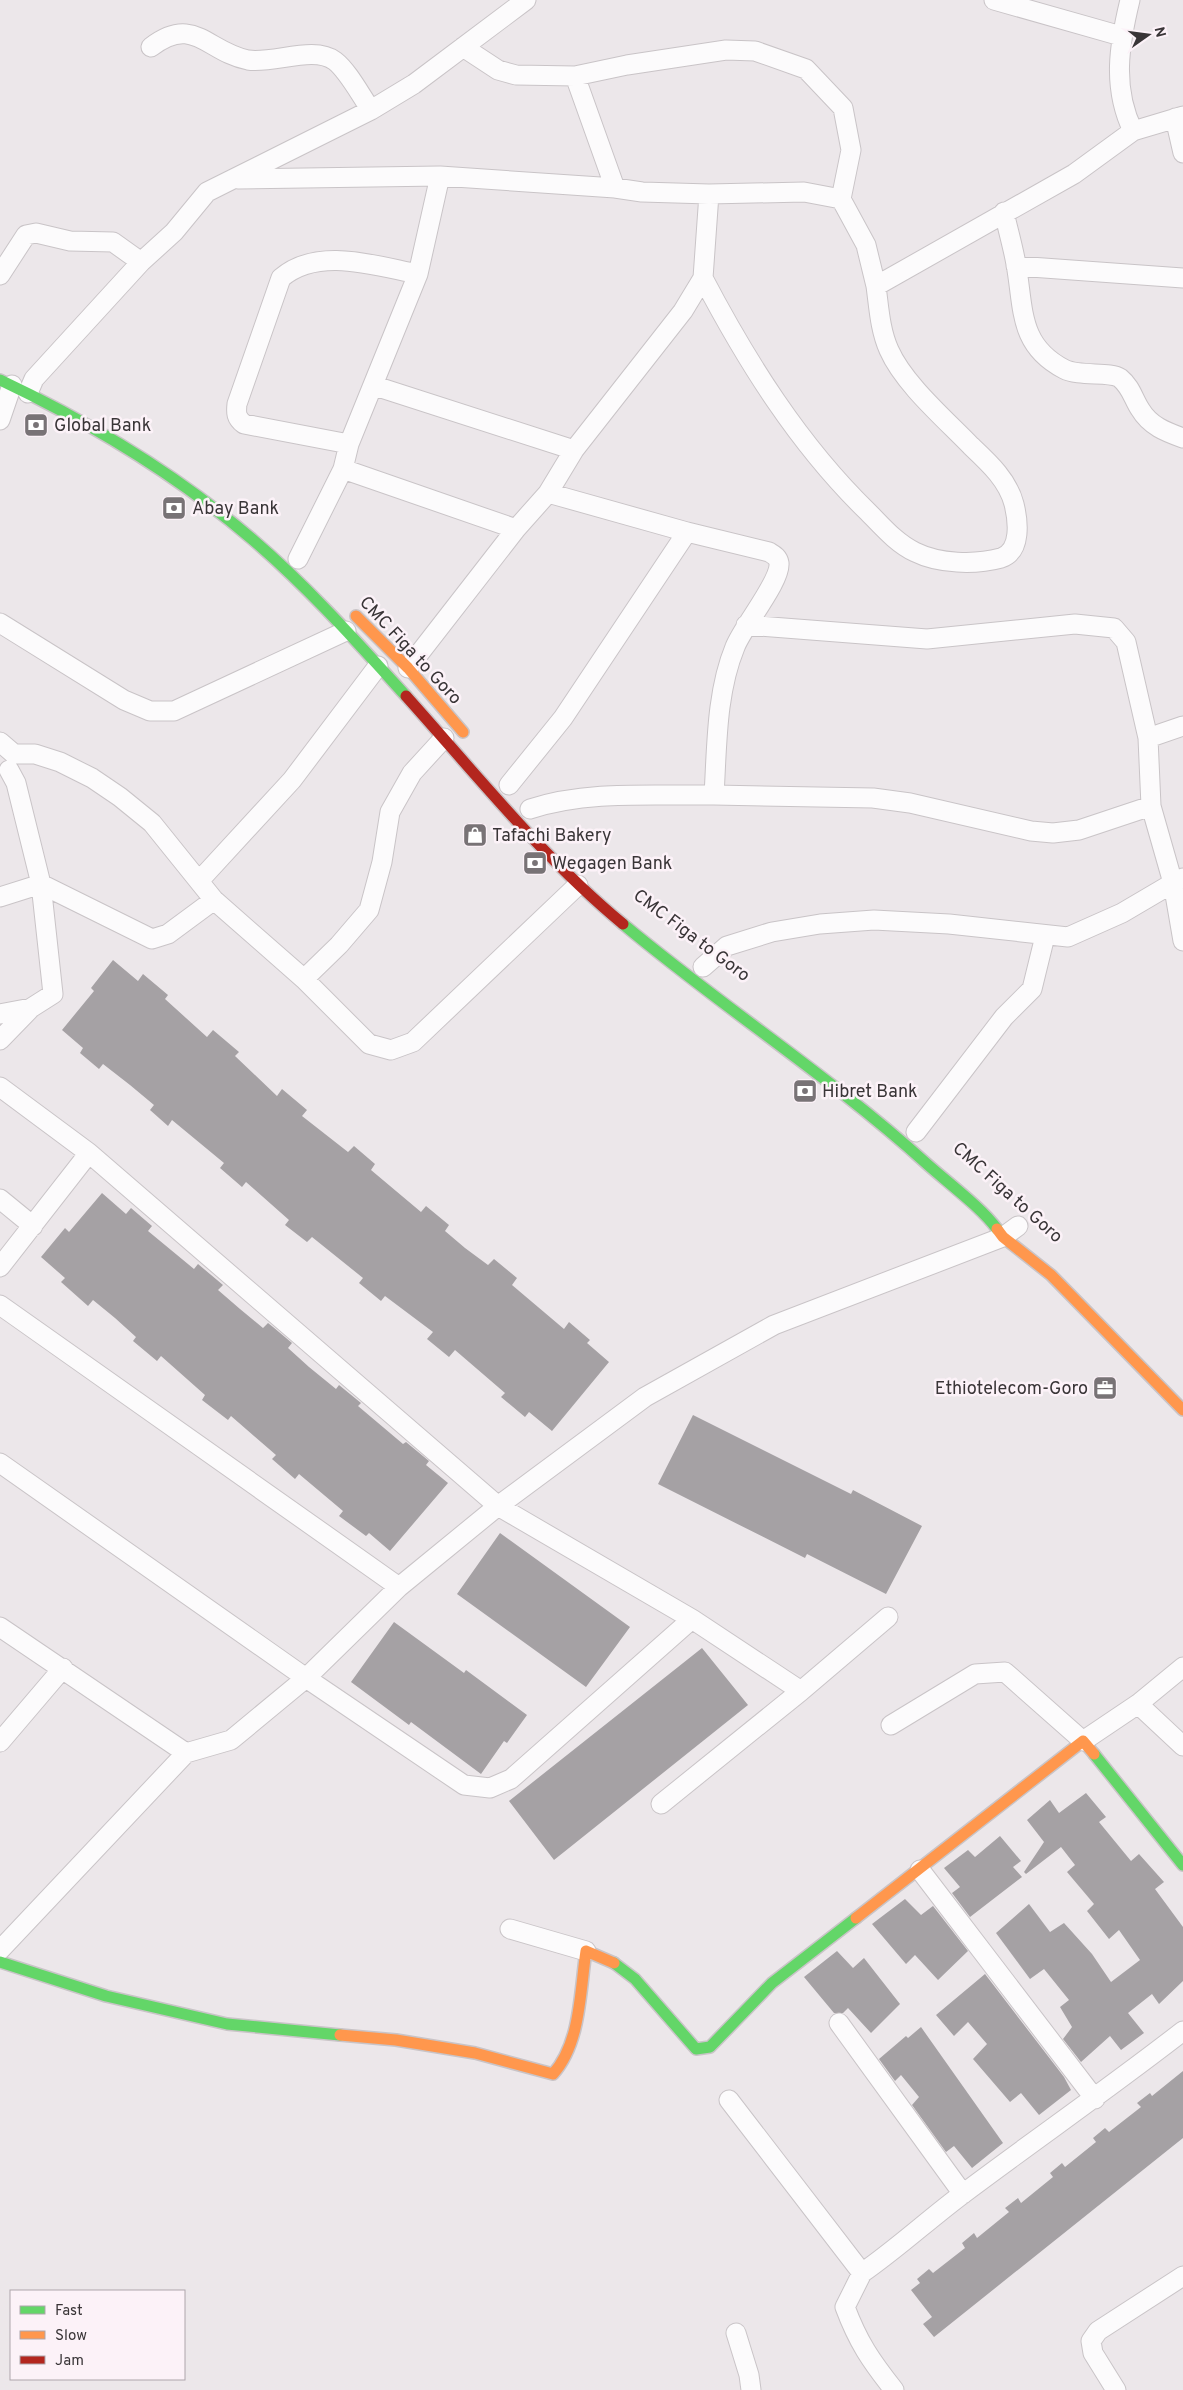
<svg xmlns="http://www.w3.org/2000/svg" width="1183" height="2390" font-family="Overpass,sans-serif">
  <style>
    .building { fill: #a5a1a4 }
    .lines { fill: none; stroke-linecap: round; stroke-linejoin: round }
    .street-casing { stroke: #c9c4c7; stroke-width: 21 }
    .fast-casing { stroke: #c9c4c7; stroke-width: 14 }
    .slow-casing { stroke: #c9c4c7; stroke-width: 14 }
    .jam-casing { stroke: #c9c4c7; stroke-width: 14 }
    .street { stroke: #fcfbfc; stroke-width: 19 }
    .fast { stroke: #63d668; stroke-width: 11 }
    .slow { stroke: #ff974d; stroke-width: 11 }
    .jam { stroke: #b3261e; stroke-width: 11 }
    .labels { text-anchor: middle; stroke-width: 5; stroke-linejoin: round; paint-order: stroke }
    .poi-label { font-size: 18px; fill: #393537; stroke: #fcf2f8; text-anchor: start }
    .street-label { font-size: 18px; fill: #393537; stroke: #fcf2f8 }
  </style>
  <rect width="100%" height="100%" fill="#ece7ea"/>
  <!-- building -->
  <path class="building" d="M113 960 138 981 143 974 168 995 165 999 207 1037 213 1030 239 1052 235 1056 277 1096 282 1089 307 1110 302 1116 348 1152 354 1146 375 1164 371 1170 421 1212 426 1206 449 1225 445 1231 465 1248 488 1265 494 1259 517 1278 512 1285 564 1329 569 1322 590 1340 587 1343 609 1362 552 1431 529 1412 525 1417 501 1397 505 1393 455 1350 449 1357 427 1339 433 1332 385 1296 381 1301 359 1283 363 1278 312 1237 307 1242 285 1225 289 1220 246 1182 242 1187 220 1168 224 1163 172 1120 168 1126 150 1110 154 1105 130 1085 103 1064 99 1069 80 1053 83 1048 62 1030 94 991 91 988Z
    M102 1193 126 1214 131 1208 152 1226 148 1231 194 1269 198 1264 223 1285 218 1290 240 1309 263 1328 268 1323 273 1327 292 1343 288 1348 309 1367 336 1389 339 1385 361 1403 358 1406 403 1444 406 1442 429 1461 426 1465 448 1483 390 1551 369 1533 366 1536 339 1516 343 1511 299 1474 295 1479 272 1459 276 1455 231 1416 228 1420 202 1400 205 1395 161 1356 157 1361 133 1341 136 1337 115 1318 93 1300 88 1306 61 1282 65 1278 41 1257 65 1228 69 1232Z
    M693 1415 851 1494 853 1490 922 1526 886 1594 807 1554 805 1558 658 1484Z
    M500 1533 630 1627 586 1687 457 1594Z
    M394 1622 464 1673 466 1670 527 1715 507 1743 504 1741 481 1774 411 1722 409 1725 351 1682Z
    M702 1648 748 1705 554 1860 509 1801Z
    M1086 1793 1106 1817 1099 1822 1131 1861 1139 1854 1164 1882 1155 1889 1183 1927V1981L1159 2004 1152 1994 1128 2013 1144 2033 1121 2050 1110 2036 1081 2062 1063 2039 1072 2027 1060 2007 1069 2000 1044 1969 1030 1979 996 1933 1029 1904 1050 1932 1064 1923 1092 1954 1111 1982 1140 1960 1119 1930 1109 1939 1087 1911 1094 1904 1067 1872 1075 1865 1061 1847 1026 1874 1024 1872 1044 1842 1027 1820 1050 1800 1059 1813Z
    M1000 1836 1021 1861 1013 1867 1022 1877 970 1917 952 1893 960 1887 944 1868 968 1850 975 1857Z
    M905 1899 921 1915 933 1906 968 1951 938 1980 915 1955 906 1964 872 1924Z
    M837 1951 853 1968 864 1958 900 2004 871 2033 848 2008 843 2013H834L804 1977Z
    M985 1974 1064 2077 1071 2090 1039 2115 1021 2093 1010 2102 973 2059 987 2044 968 2022 954 2036 936 2015Z
    M921 2027 1003 2143 972 2168 954 2146 946 2152 912 2105 919 2097 901 2075 895 2081 879 2059 906 2036 908 2038Z
    M1183 2071V2138L934 2337 923 2324 932 2317 911 2290 920 2283 917 2279 929 2269 933 2273 965 2248 962 2243 974 2233 977 2238 1009 2212 1005 2208 1018 2198 1021 2203 1053 2177 1050 2173 1062 2163 1065 2167 1096 2142 1093 2138 1105 2128 1109 2132 1141 2107 1137 2103 1150 2093 1152 2096Z"/>
  <g class="lines">
    <defs>
      <path id="street" d="M994 0 1121 36
        M1130 0C1119 45 1112 88 1133 131
        M151 47C194 14 207 52 248 60 274 64 314 45 335 61 348 71 361 96 371 110
        M463 47 498 70 516 75 575 76 627 65 726 50 755 51 806 69 843 108 851 150 841 199 866 245 876 286 1074 174 1133 131 1183 116
        M575 76 615 188
        M1175 118 1183 153
        M238 179 440 176
        M1004 212C1008 230 1013 247 1016 264 1024 308 1018 345 1064 369 1079 377 1110 371 1120 378 1131 387 1133 398 1140 409 1150 426 1166 432 1183 438
        M1016 266 1183 278
        M0 275 26 235 36 233 70 241 113 242 141 262
        M703 278C747 362 799 445 868 512 882 526 896 543 915 552 939 564 975 565 1001 558 1022 551 1018 520 1014 504 1008 480 988 462 971 446 945 419 904 384 889 350 880 330 879 308 876 286
        M375 386 574 450
        M28 393 34 379 141 262 174 232 207 192 371 110 414 84 526 0
        M0 420 12 385
        M349 444 244 424C236 418 236 413 237 404L281 278C318 246 376 266 418 274
        M343 469 516 529 408 668
        M516 529 548 493 574 450 683 311 703 278 709 194
        M687 532 769 552C774 555 778 557 779 563 781 581 743 626 735 647 716 693 717 747 714 795L873 798 910 803 1031 831 1053 833 1079 830 1151 806
        M298 559 343 469 349 444 418 274 440 176 615 188 642 192 709 194 804 192 841 199
        M0 623 124 700 150 711H174L346 631
        M746 625 927 639 1075 624 1114 628 1126 642 1148 738 1151 806 1173 883 1183 878
        M1148 738 1183 726
        M0 742 14 754H35L60 762 92 778 120 797 152 823 214 900 304 979 369 1044 391 1050 413 1042 578 885
        M509 785 563 718 687 532 548 493
        M530 809C588 790 654 796 714 795
        M199 881 292 780 378 666
        M0 897 41 884 152 939 168 934 214 900
        M703 967 727 946 772 932 820 924 874 920 949 924 1068 937 1122 913 1173 883 1183 941
        M304 979 339 945 369 910 382 862 390 812 412 773 444 738
        M0 1014 31 1008
        M0 1040 31 1008 53 994 41 884 16 783 9 770
        M0 1087 89 1153 498 1506 692 1619 801 1691 888 1617
        M916 1132 1004 1017 1032 989 1045 936
        M0 1199 33 1226
        M0 1267 89 1153
        M0 1305 399 1587
        M0 1463 306 1678 399 1587 498 1506 645 1397 774 1325 1003 1237 1018 1226
        M0 1627 186 1753
        M1138 1704 1183 1746
        M891 1725 975 1674 1005 1672 1083 1741 1138 1704 1183 1667
        M0 1742 63 1668
        M661 1804 801 1691
        M920 1870 1095 2099
        M510 1929 586 1951
        M0 1950 186 1753 231 1740 306 1678 464 1785 490 1788 511 1779 692 1619
        M839 2023 963 2194
        M729 2100 862 2273C898 2248 929 2219 964 2193 1036 2139 1111 2087 1183 2031
        M862 2273 845 2307C858 2342 871 2361 894 2390
        M736 2333 749 2375 751 2390
        M1116 2390 1093 2353 1091 2341 1098 2331 1183 2276"/>
      <path id="fast" d="M0 380C91 423 176 474 252 539 308 587 357 642 406 696
        M623 924C722 1007 831 1077 927 1164 947 1182 982 1208 997 1229
        M1094 1754 1183 1865
        M0 1962 106 1996 227 2024 340 2035
        M614 1963 635 1979 696 2049 710 2047 772 1983 856 1918"/>
      <path id="slow" d="M356 616 408 668 463 732
        M997 1229 1003 1237 1051 1275 1183 1410
        M856 1918 1083 1741 1094 1754
        M340 2035 396 2040 475 2053 553 2074C581 2043 580 1990 586 1951L614 1963"/>
      <path id="jam" d="M406 696C476 774 542 857 623 924"/>
    </defs>
    <!-- street casing -->
    <use href="#street" class="street-casing"/>
    <!-- fast casing -->
    <use href="#fast" class="fast-casing"/>
    <!-- slow casing -->
    <use href="#slow" class="slow-casing"/>
    <!-- jam casing -->
    <use href="#jam" class="jam-casing"/>
    <!-- street -->
    <use href="#street" class="street"/>
    <!-- fast -->
    <use href="#fast" class="fast"/>
    <!-- slow -->
    <use href="#slow" class="slow"/>
    <!-- jam -->
    <use href="#jam" class="jam"/>
  </g>
  <!-- icons -->
  <defs>
    <symbol id="bank-square" viewBox="-11 -11 22 22"><rect x="-9" y="-9" width="18" height="18" rx="4" fill="#787376" stroke="#fcf2f8"/><path d="M-6-4H6V4H-6ZM0-2.3a2.3 2.3 0 1 0 0 4.6a2.3 2.3 0 1 0 0-4.6Z" fill="#fff"/></symbol>
    <symbol id="shop-square" viewBox="-11 -11 22 22"><rect x="-9" y="-9" width="18" height="18" rx="4" fill="#787376" stroke="#fcf2f8"/><path d="M-5-2.5h2.3a2.7 3.5 0 0 1 5.4 0H5L5.5 6h-11ZM-1.5-2.5h3a1.5 2.3 0 0 0-3 0Z" fill="#fff"/></symbol>
    <symbol id="office-square" viewBox="-11 -11 22 22"><rect x="-9" y="-9" width="18" height="18" rx="4" fill="#787376" stroke="#fcf2f8"/><path d="M-6-3h4V-5.5h4V-3h4V5H-6ZM-1-4.5V-3h2v-1.5ZM-6 0V1H6V0Z" fill="#fff"/></symbol>
  </defs>
  <g fill-rule="evenodd">
    <use href="#bank-square" x="22" y="411" width="28" height="28"/>
    <use href="#bank-square" x="160" y="494" width="28" height="28"/>
    <use href="#shop-square" x="461" y="821" width="28" height="28"/>
    <use href="#bank-square" x="521" y="849" width="28" height="28"/>
    <use href="#bank-square" x="791" y="1077" width="28" height="28"/>
    <use href="#office-square" x="1091" y="1374" width="28" height="28"/>
  </g>
  <g class="labels">
    <!-- poi labels -->
    <g class="poi-label">
      <text x="54" y="431">Global Bank</text>
      <text x="192" y="514">Abay Bank</text>
      <text x="492" y="841">Tafachi Bakery</text>
      <text x="552" y="869">Wegagen Bank</text>
      <text x="822" y="1097">Hibret Bank</text>
      <text x="1088" y="1394" text-anchor="end">Ethiotelecom-Goro</text>
    </g>
    <!-- street labels -->
    <g class="street-label">
      <text transform="translate(411 650) rotate(47)" y="6">CMC Figa to Goro</text>
      <text transform="translate(692 935) rotate(37)" y="6">CMC Figa to Goro</text>
      <text transform="translate(1008 1192) rotate(42)" y="6">CMC Figa to Goro</text>
    </g>
  </g>
  <!-- legend -->
  <rect x="10" y="2290" width="175" height="90" fill="#fcf2f8" stroke="#aea6ab"/>
  <rect x="20" y="2306" width="25" height="8" fill="#63d668" stroke="#aea6ab"/>
  <text x="55" y="2315" font-size="15" fill="#393537">Fast</text>
  <rect x="20" y="2331" width="25" height="8" fill="#ff974d" stroke="#aea6ab"/>
  <text x="55" y="2340" font-size="15" fill="#393537">Slow</text>
  <rect x="20" y="2356" width="25" height="8" fill="#b3261e" stroke="#aea6ab"/>
  <text x="55" y="2365" font-size="15" fill="#393537">Jam</text>
  <!-- north arrow -->
  <g transform="translate(1148 35) rotate(76)" stroke="#fcf2f8" stroke-width="4" paint-order="stroke">
  <path d="M0-4L9 19L0 12L-9 19Z" fill="#393537"/>
  <text y="-8" font-size="14" font-weight="bold" text-anchor="middle" fill="#393537">N</text>
  </g>
</svg>
